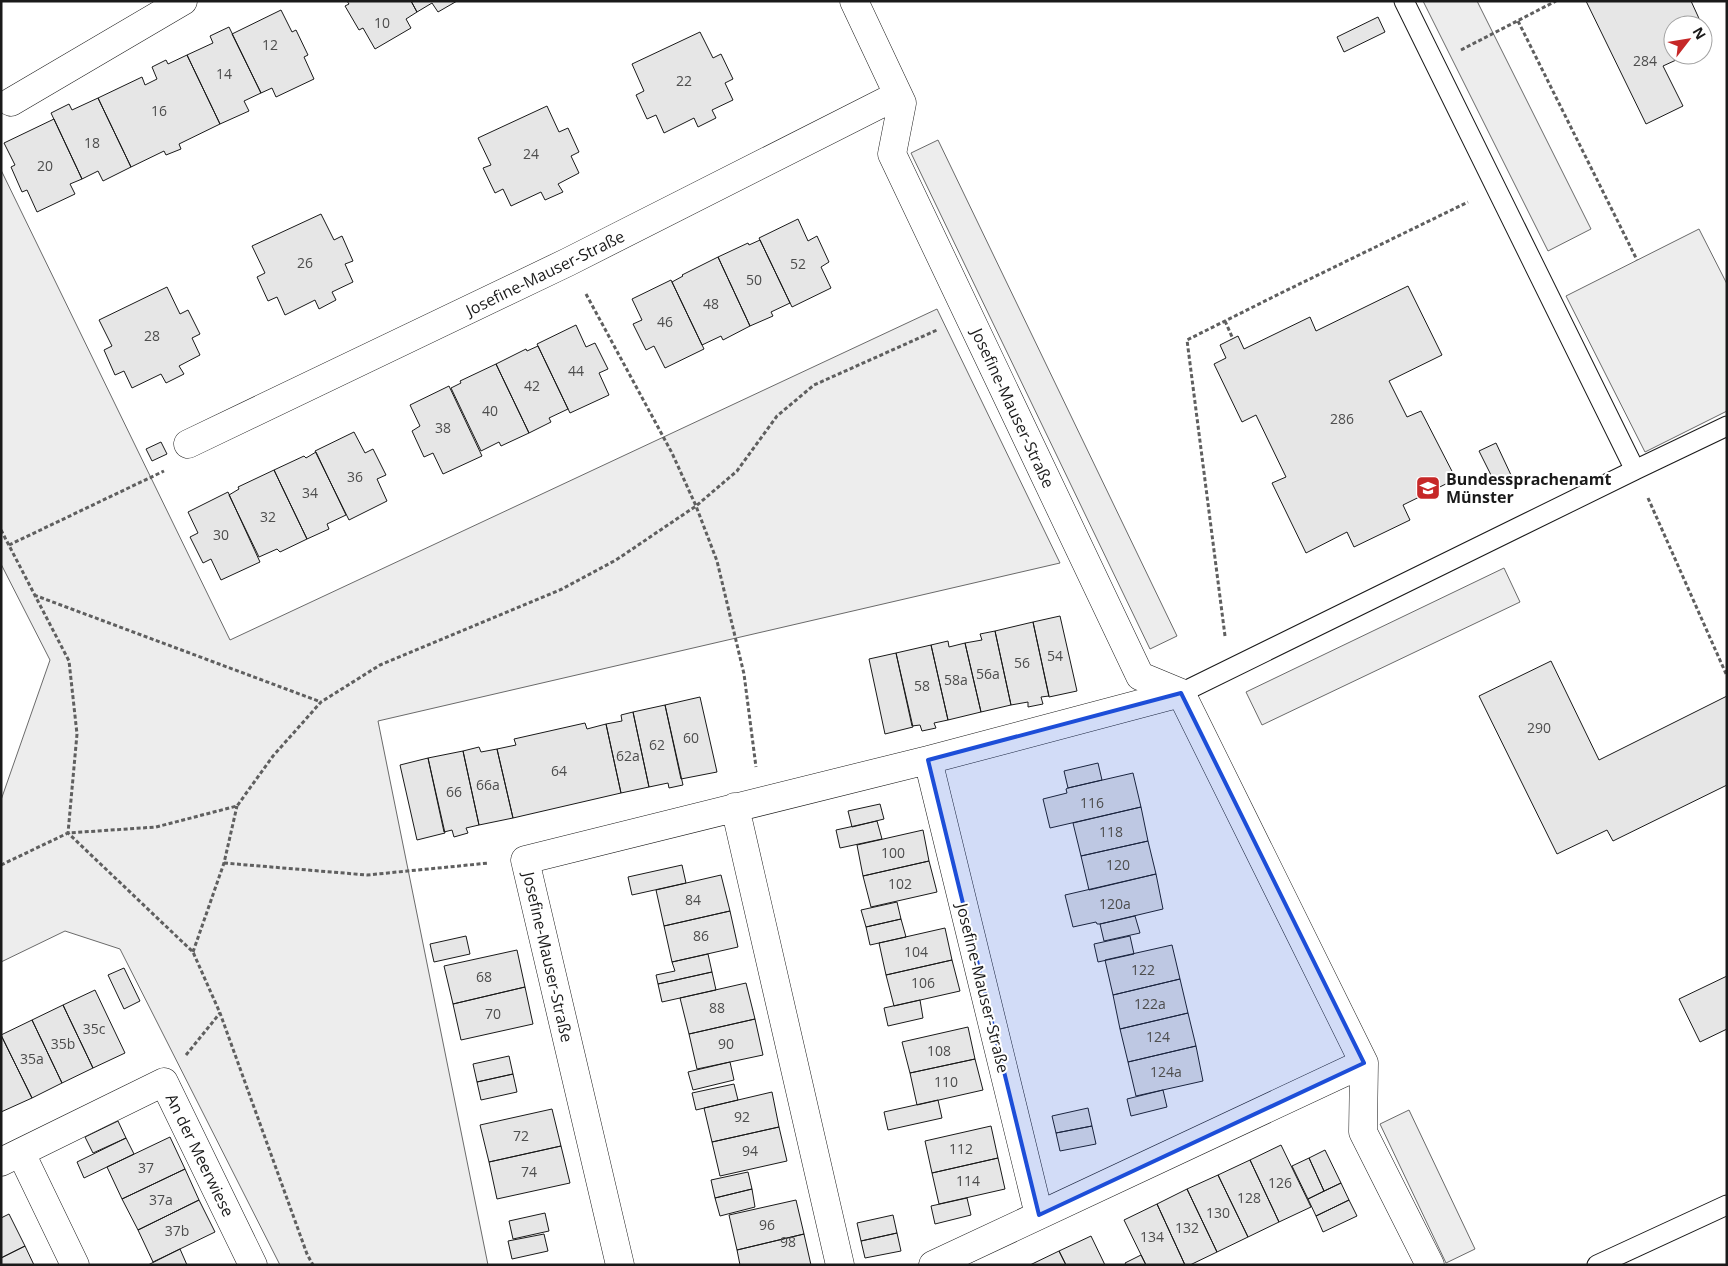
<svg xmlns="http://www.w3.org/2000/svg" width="1728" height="1266" font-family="'Open Sans',sans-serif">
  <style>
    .built { fill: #ededed; stroke: #6a6a6a }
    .building { fill: #e6e6e6; stroke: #1a1a1a }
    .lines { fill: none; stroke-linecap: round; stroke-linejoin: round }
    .lane-casing { stroke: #1a1a1a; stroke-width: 21 }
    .street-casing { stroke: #1a1a1a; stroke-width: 29 }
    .path { stroke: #5f5f5f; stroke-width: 3; stroke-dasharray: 4 2.5; stroke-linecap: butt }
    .lane { stroke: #fff; stroke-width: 19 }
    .street { stroke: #fff; stroke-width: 28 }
    .marked { fill: #1d4ed8; fill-opacity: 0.2; stroke: #1d4ed8; stroke-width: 4; stroke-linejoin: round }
    .labels { text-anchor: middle; stroke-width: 4; stroke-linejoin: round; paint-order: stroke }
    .number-label { font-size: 14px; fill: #4d4d4d }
    .street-label { font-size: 16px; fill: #1a1a1a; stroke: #fff }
    .poi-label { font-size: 16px; font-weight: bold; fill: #1a1a1a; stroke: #fff; text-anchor: start }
  </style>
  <rect width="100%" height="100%" fill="#fff"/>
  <!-- built -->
  <path class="built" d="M1423 1H1477L1591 229 1548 251Z
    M938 140 1177 636 1150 649 911 153Z
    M1 170 230 640 937 309 1060 563 378 721 488 1265H280L120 949 65 931 1 962V800L50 660 1 564Z
    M1699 229 1727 284V411L1645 452 1566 296Z
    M1504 568 1520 602 1262 725 1246 692Z
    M1409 1110 1475 1249 1446 1263 1380 1124Z"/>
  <!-- building -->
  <path class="building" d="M347 1H411L417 12 406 19 411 28 375 49 363 28 359 30 345 6 349 4Z
    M411 1H457L438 12 432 3 417 12Z
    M1586 1H1691L1702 25H1673V55H1687L1663 66 1683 106 1646 124Z
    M281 10 292 32 296 30 308 55 304 57 314 79 276 97 272 88 261 93 232 34Z
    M1378 17 1385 32 1344 52 1337 37Z
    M1703 26 1711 43 1703 47Z
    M229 27 261 93 244 101 249 111 220 124 187 55 213 43 210 36Z
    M700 32 713 58 721 54 733 79 725 83 733 100 712 110 716 118 698 127 694 118 664 133 656 115 647 119 636 95 644 91 632 64Z
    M187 55 220 124 179 144 181 149 166 155 164 151 131 167 98 98 142 77 145 85 157 79 152 67 166 60 168 64Z
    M98 98 131 167 103 181 98 171 82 179 51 113 69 104 72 110Z
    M547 106 559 132 568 128 579 152 571 156 579 173 558 184 563 192 545 200 541 192 511 206 503 189 495 193 483 168 491 165 478 138Z
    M54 119 82 179 70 184 75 194 37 212 27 190 22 192 11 167 15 165 4 143Z
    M321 214 334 240 342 236 353 261 345 264 353 282 332 292 336 300 319 309 315 300 285 315 277 297 268 301 257 277 265 273 252 246Z
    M798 219 808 241 817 236 829 262 821 267 831 288 792 307 759 238Z
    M760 240 790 303 771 312 773 316 750 326 718 257 748 243 749 245Z
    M718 257 750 326 723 340 721 336 702 345 672 282 683 276 682 275Z
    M671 280 704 349 665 368 654 346 646 350 633 324 642 320 632 299Z
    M1408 286 1442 355 1389 381 1407 417 1421 411 1456 479 1403 505 1410 520 1354 547 1347 532 1306 553 1272 483 1286 477 1256 415 1242 422 1214 364 1226 358 1220 345 1238 336 1244 349 1310 317 1316 331Z
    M167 287 180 314 188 310 200 334 192 338 200 355 179 366 184 374 166 383 161 374 132 388 124 371 115 375 104 350 112 346 99 320Z
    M576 325 586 347 595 343 608 369 599 373 609 395 570 413 537 344Z
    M538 346 568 409 549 418 551 422 529 433 496 364 526 349 527 351Z
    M496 364 529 433 501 446 499 442 481 451 451 388 461 383 460 381Z
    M449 386 482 456 443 474 433 453 424 457 412 431 420 426 410 405Z
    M354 432 365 453 373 449 386 475 377 479 387 501 349 520 315 451Z
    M161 442 167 454 152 461 146 449Z
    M1496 443 1511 475 1495 483 1479 451Z
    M316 452 346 515 327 524 329 529 307 539 274 470 304 456 306 458Z
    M274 470 307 539 280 552 277 549 259 557 229 495 239 489 238 487Z
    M228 492 260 562 221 580 211 559 203 563 190 537 198 533 188 512Z
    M1060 616 1077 691 1049 697 1033 622Z
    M1033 622 1049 696 1041 697 1043 704 1028 707V702L1011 705 995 631Z
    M995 631 1011 705 981 712 965 643 982 640 980 634Z
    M948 641 949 647 965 643 981 712 948 720 931 645Z
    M931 645 948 720 934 723 936 728 922 731 920 725 912 726 896 653Z
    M896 653 913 727 885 734 869 659Z
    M1551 661 1599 760 1727 696V785L1613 841 1607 830 1557 854 1479 696Z
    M700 697 717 772 681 779 665 705Z
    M665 705 683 785 669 788 668 783 649 787 633 712Z
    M633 712 649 787 621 793 606 724 622 721 621 715Z
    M585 723 587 729 606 724 621 793 513 818 497 749 516 745 514 739Z
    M479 747 481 752 497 749 513 818 479 825 463 751Z
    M463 751 479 825 466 828 468 833 454 837 452 830 444 832 428 758Z
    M428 758 445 833 417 840 400 765Z
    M1098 763 1102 780 1068 788 1064 771Z
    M1133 773 1141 807 1050 828 1043 799 1067 793 1066 789 1068 788Z
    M880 804 884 819 852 827 848 811Z
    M1141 807 1148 841 1081 856 1073 823Z
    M877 821 882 839 840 848 836 830Z
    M923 830 929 861 863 876 857 845Z
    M1148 841 1156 874 1089 890 1081 856Z
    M929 861 937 892 871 907 863 876Z
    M682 865 686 883 632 895 628 877Z
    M1156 874 1163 909 1100 924H1097L1096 922 1073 927 1065 895Z
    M721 875 730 911 664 926 656 890Z
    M897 902 901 919 866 927 861 910Z
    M730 911 738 947 672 962 664 926Z
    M1135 916 1140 933 1104 941 1100 924Z
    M901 919 906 937 870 945 866 927Z
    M945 928 952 960 886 975 879 943Z
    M466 936 470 954 434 962 430 944Z
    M1130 936 1134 954 1098 962 1094 944Z
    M1172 945 1180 979 1113 995 1105 960Z
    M517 950 525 987 453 1004 444 966Z
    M708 954 712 972 658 984 656 975 675 971 672 962Z
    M952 960 960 991 894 1006 886 975Z
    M124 968 140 1001 124 1009 108 975Z
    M712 972 716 990 662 1002 658 984Z
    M1727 976V1029L1700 1042 1679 999Z
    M1180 979 1188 1013 1120 1029 1113 995Z
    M746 983 755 1019 689 1034 680 998Z
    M525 987 533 1024 461 1040 453 1004Z
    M95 990 125 1053 93 1068 63 1005Z
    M920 1000 923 1018 888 1026 884 1008Z
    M63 1005 93 1068 62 1083 32 1020Z
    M1188 1013 1196 1046 1128 1062 1120 1029Z
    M755 1019 763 1055 697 1069 689 1034Z
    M32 1020 62 1083 32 1098 1 1035Z
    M968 1027 975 1059 910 1073 902 1042Z
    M1 1035 32 1098 1 1112Z
    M1196 1046 1203 1081 1136 1096 1128 1062Z
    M509 1056 513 1074 477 1082 473 1064Z
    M975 1059 983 1090 917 1105 910 1073Z
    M730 1062 734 1080 693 1090 688 1072Z
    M513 1074 517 1092 481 1100 477 1082Z
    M734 1084 738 1100 696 1110 692 1093Z
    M1163 1090 1167 1107 1131 1116 1127 1099Z
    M772 1092 779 1127 712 1142 704 1108Z
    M938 1100 942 1118 888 1130 884 1112Z
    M1088 1108 1092 1126 1056 1133 1052 1116Z
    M552 1109 561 1146 489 1162 480 1125Z
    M118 1121 126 1138 93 1153 85 1137Z
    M991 1126 998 1158 932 1173 925 1141Z
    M1092 1126 1096 1144 1060 1151 1056 1133Z
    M779 1127 787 1161 720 1176 712 1142Z
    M170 1137 185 1169 122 1199 107 1167Z
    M126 1138 134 1154 84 1178 77 1162Z
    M1281 1145 1311 1207 1279 1222 1250 1160Z
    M561 1146 570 1183 497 1199 489 1162Z
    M1325 1150 1341 1183 1324 1191 1309 1158Z
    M998 1158 1005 1189 939 1204 932 1173Z
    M1309 1158 1324 1191 1308 1199 1292 1166Z
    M1250 1160 1279 1222 1248 1237 1218 1175Z
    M185 1169 199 1200 138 1230 122 1199Z
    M748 1172 752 1189 715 1198 711 1180Z
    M1218 1175 1248 1237 1217 1252 1187 1189Z
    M1341 1183 1349 1200 1316 1216 1308 1199Z
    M752 1189 755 1207 720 1216 715 1198Z
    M1187 1189 1217 1252 1190 1265H1185L1157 1204Z
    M967 1198 971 1215 935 1224 931 1206Z
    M199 1200 215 1232 153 1262 138 1230Z
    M796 1200 804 1234 737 1250 729 1215Z
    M1349 1200 1357 1216 1323 1232 1316 1216Z
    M1157 1204 1185 1265H1146L1124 1220Z
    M545 1213 549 1231 513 1239 509 1221Z
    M9 1214 25 1246 1 1258V1218Z
    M893 1215 897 1233 861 1241 857 1223Z
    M897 1233 901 1251 865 1258 861 1241Z
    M544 1234 548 1251 512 1259 508 1241Z
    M804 1234 811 1265H740L737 1250Z
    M1091 1236 1105 1265H1066L1059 1251Z
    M25 1246 34 1265H1V1258Z
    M180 1249 187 1265H148Z
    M1059 1251 1066 1265H1030Z
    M1141 1255 1146 1265H1126L1125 1263Z"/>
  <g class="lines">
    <defs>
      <path id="lane" d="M1635 470 1727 426
        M1181 693 1635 470 1404 1
        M1597 1265 1727 1205"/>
      <path id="street" d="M854 1 902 103 892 154 1140 676 1181 693 1364 1063 1363 1132 1430 1265
        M11 102 183 1
        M188 444 568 262 898 95
        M928 760 1039 1215
        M735 807 840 1265
        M21 1153 75 1265
        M1 1162 164 1082 253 1265
        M620 1265 525 860 928 760 1181 693
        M933 1265 1364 1063"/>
    </defs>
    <!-- lane casing -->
    <use href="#lane" class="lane-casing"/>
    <!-- street casing -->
    <use href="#street" class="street-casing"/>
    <!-- path -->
    <path class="path" d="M1518 21 1637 260
      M1461 50 1556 1
      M586 294 672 453 696 506 717 561 744 674 756 767
      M1225 321 1233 339
      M1648 498 1727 676
      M1 530 69 661 77 734 68 833 193 952 220 1013 307 1254 313 1265
      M9 545 164 471
      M34 595 321 702
      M1225 636 1187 340 1279 294 1468 202
      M224 863 367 875 489 863
      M1 865 68 833 156 827 237 806 273 756 321 702 380 665 562 589 616 560 696 506 737 471 777 416 814 385 937 330
      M193 952 224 863 237 806
      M186 1055 220 1013"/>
    <!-- lane -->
    <use href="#lane" class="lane"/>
    <!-- street -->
    <use href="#street" class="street"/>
  </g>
  <!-- marked area -->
  <path class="marked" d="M1181 693 1364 1063 1039 1215 928 760Z"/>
  <!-- icons -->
  <defs>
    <symbol id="university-square" viewBox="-11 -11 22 22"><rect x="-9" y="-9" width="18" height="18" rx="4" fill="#c62828" stroke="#fff"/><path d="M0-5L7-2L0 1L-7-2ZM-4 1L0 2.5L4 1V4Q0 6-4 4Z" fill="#fff"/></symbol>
  </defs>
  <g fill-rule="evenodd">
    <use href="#university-square" x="1414" y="474" width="28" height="28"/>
  </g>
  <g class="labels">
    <!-- number labels -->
    <g class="number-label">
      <text x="382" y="28">10</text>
      <text x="270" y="50">12</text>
      <text x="1645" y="66">284</text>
      <text x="224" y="79">14</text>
      <text x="684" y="86">22</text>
      <text x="159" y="116">16</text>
      <text x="92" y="148">18</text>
      <text x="531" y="159">24</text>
      <text x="45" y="171">20</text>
      <text x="305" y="268">26</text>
      <text x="798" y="269">52</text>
      <text x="754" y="285">50</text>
      <text x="711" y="309">48</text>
      <text x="665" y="327">46</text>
      <text x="152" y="341">28</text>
      <text x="576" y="376">44</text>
      <text x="532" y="391">42</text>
      <text x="490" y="416">40</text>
      <text x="1342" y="424">286</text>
      <text x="443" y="433">38</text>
      <text x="355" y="482">36</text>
      <text x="310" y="498">34</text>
      <text x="268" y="522">32</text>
      <text x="221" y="540">30</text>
      <text x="1055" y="661">54</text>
      <text x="1022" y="668">56</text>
      <text x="988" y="679">56a</text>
      <text x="956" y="685">58a</text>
      <text x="922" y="691">58</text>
      <text x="1539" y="733">290</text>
      <text x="691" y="743">60</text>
      <text x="657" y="750">62</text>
      <text x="628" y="761">62a</text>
      <text x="559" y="776">64</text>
      <text x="488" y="790">66a</text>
      <text x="454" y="797">66</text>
      <text x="1092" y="808">116</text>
      <text x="1111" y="837">118</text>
      <text x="893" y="858">100</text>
      <text x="1118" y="870">120</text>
      <text x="900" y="889">102</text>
      <text x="693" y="905">84</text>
      <text x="1115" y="909">120a</text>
      <text x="701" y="941">86</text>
      <text x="916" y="957">104</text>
      <text x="1143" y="975">122</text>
      <text x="484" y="982">68</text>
      <text x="923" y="988">106</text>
      <text x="1150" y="1009">122a</text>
      <text x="717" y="1013">88</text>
      <text x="493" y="1019">70</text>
      <text x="94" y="1034">35c</text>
      <text x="1158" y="1042">124</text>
      <text x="63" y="1049">35b</text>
      <text x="726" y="1049">90</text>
      <text x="939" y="1056">108</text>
      <text x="32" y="1064">35a</text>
      <text x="1166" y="1077">124a</text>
      <text x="946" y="1087">110</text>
      <text x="742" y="1122">92</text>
      <text x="521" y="1141">72</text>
      <text x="961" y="1154">112</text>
      <text x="750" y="1156">94</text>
      <text x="146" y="1173">37</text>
      <text x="529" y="1177">74</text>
      <text x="968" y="1186">114</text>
      <text x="1280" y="1188">126</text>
      <text x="1249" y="1203">128</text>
      <text x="161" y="1205">37a</text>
      <text x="1218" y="1218">130</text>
      <text x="767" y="1230">96</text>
      <text x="1187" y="1233">132</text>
      <text x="177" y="1236">37b</text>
      <text x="1152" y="1242">134</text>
      <text x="788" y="1247">98</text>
    </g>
    <!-- street labels -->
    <g class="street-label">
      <text transform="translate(545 273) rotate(-26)" y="6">Josefine-Mauser-Straße</text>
      <text transform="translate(1013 408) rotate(65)" y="6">Josefine-Mauser-Straße</text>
      <text transform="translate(548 957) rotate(77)" y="6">Josefine-Mauser-Straße</text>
      <text transform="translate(983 988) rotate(76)" y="6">Josefine-Mauser-Straße</text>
      <text transform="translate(200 1155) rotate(64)" y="6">An der Meerwiese</text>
    </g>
    <!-- poi labels -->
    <g class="poi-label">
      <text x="1446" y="485">Bundessprachenamt<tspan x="1446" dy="18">Münster</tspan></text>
    </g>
  </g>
  <!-- border -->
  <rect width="1728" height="1266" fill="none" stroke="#1a1a1a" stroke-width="5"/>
  <!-- north arrow -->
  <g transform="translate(1688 40) rotate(59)"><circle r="24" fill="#ffffff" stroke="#a3a3a3"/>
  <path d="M0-4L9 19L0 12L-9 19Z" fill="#c62828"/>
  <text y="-8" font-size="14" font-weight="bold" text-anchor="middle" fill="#1a1a1a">N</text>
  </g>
</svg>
